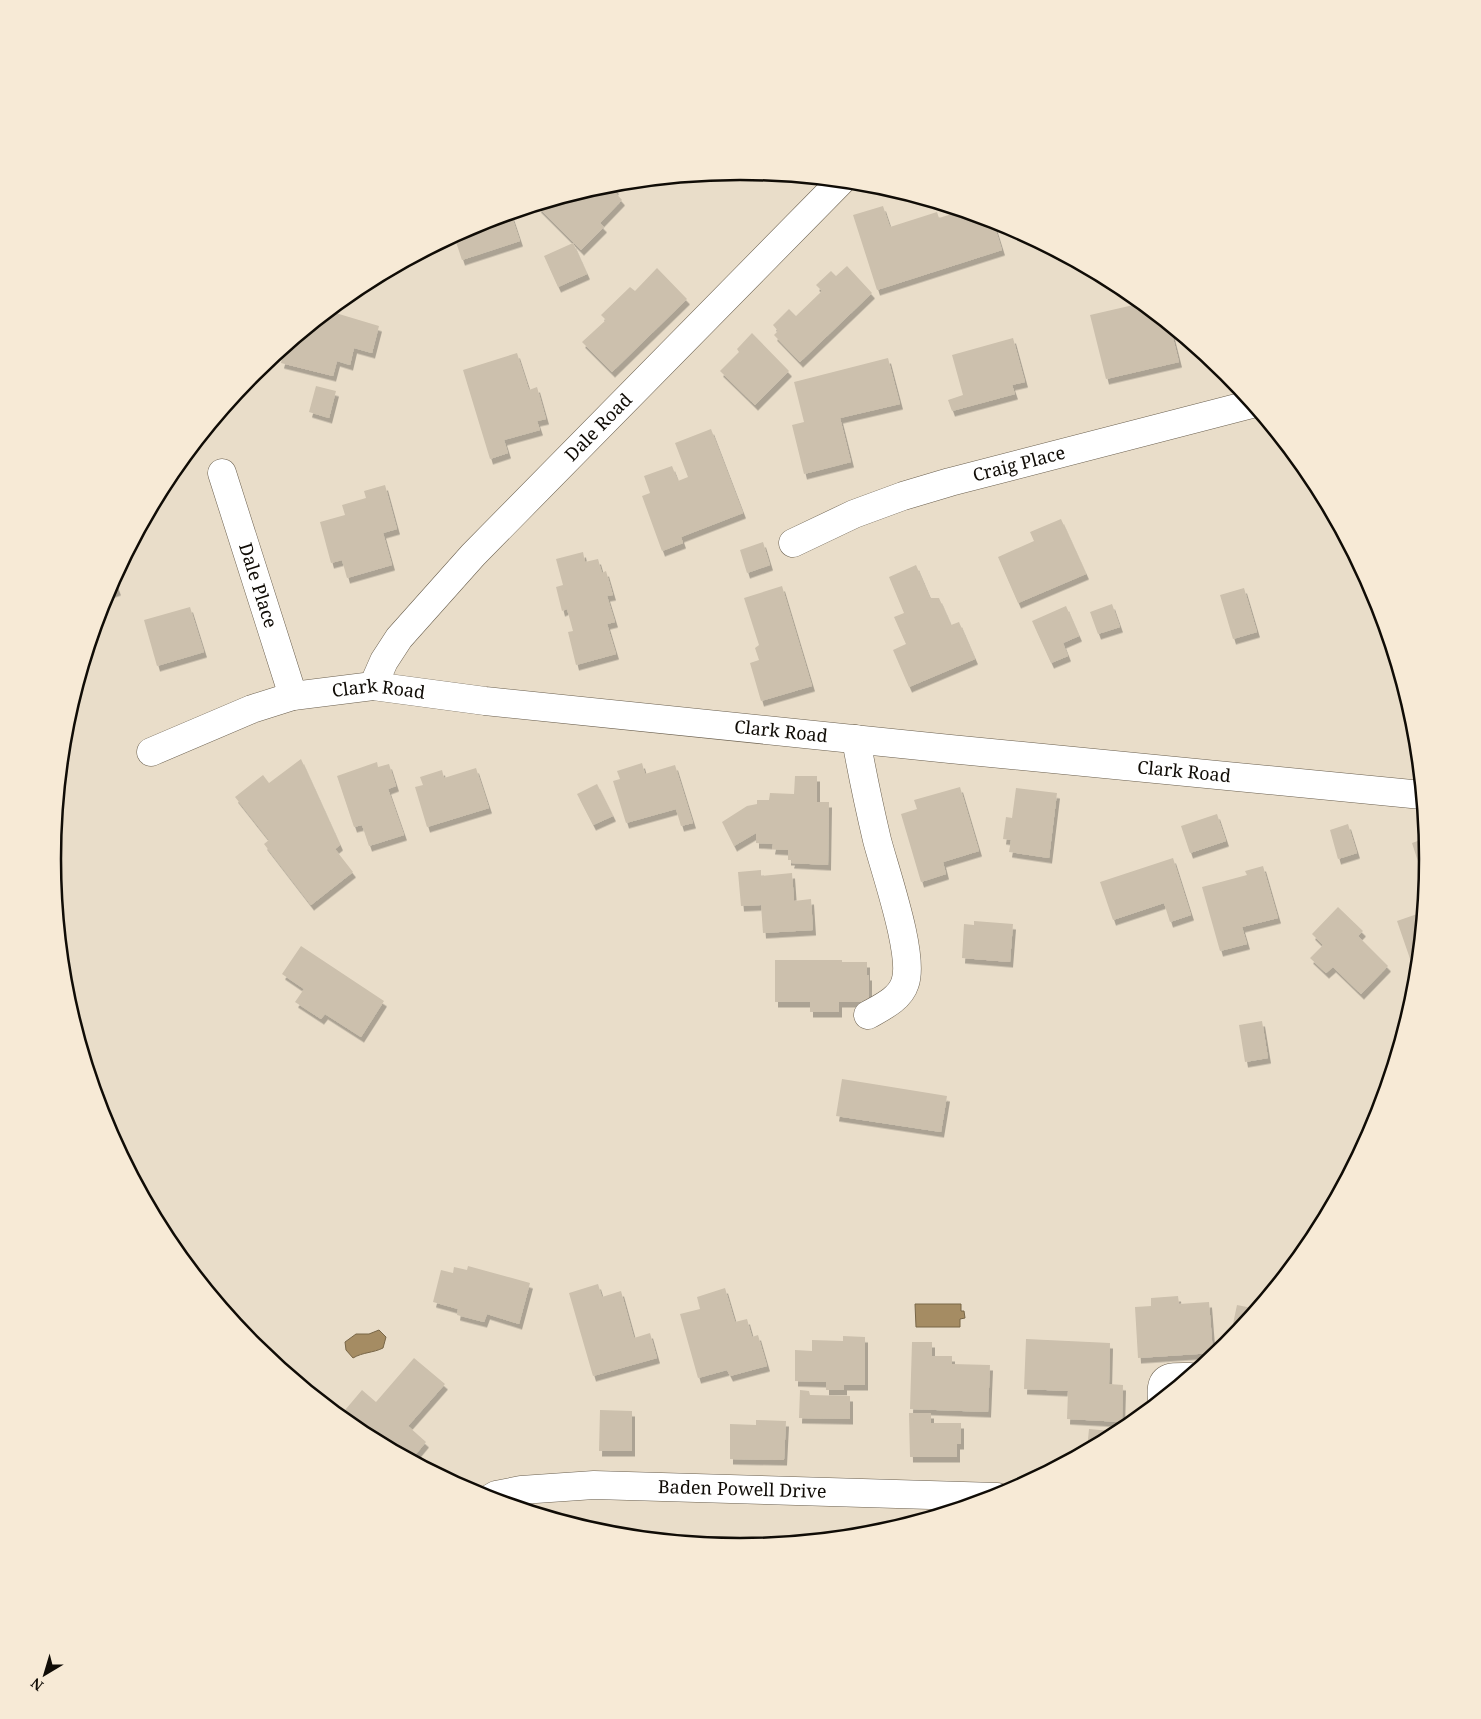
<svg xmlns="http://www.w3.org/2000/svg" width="1481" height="1719" font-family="'Noto Serif',serif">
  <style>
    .water { fill: #a58c63; stroke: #786647 }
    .building { fill: #ccc0ad; filter: url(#shadow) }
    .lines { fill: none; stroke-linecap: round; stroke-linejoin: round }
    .minor-casing { stroke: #6a5f4e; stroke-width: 29 }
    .minor { stroke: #fff; stroke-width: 28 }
    .labels { text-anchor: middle; stroke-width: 4.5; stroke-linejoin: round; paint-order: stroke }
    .street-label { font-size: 18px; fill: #100c06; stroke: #f7ead6 }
    .rim { fill: none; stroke: #100c06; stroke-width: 2.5 }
  </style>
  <defs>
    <filter id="shadow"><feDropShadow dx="3" dy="5.5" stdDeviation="0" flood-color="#0004"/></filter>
  </defs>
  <rect width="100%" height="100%" fill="#e9ddc9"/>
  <!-- water -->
  <path class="water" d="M915 1304H961V1311H964L965 1318 960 1319V1327H916Z
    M379 1330 386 1337 383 1348C373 1353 363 1352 353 1358L346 1350 345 1342 356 1334H369Z"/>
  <!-- building -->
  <path class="building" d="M612 184 616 189 614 191 622 200 600 223 604 227 581 250 538 207 539 205Z
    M883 206 890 227 937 212 939 218 961 211 993 221 1002 250 877 290 853 215Z
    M511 214 520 241 462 260 454 236 477 224Z
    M573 243 587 274 558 287 544 256Z
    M847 266 872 293 800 362 774 335 778 331 773 325 789 309 796 316 822 291 816 285 831 271 836 276Z
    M657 268 687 299 612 372 582 342 606 320 601 315 630 287 635 291Z
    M1142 303 1170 326 1179 362 1106 379 1090 315Z
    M329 311 379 326 372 353 354 348 350 365 337 361 333 376 281 363 284 351 282 350Z
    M752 333 789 371 755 405 720 371 739 352 737 349Z
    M1013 338 1025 382 1012 385 1015 394 952 411 948 400 963 395 952 355Z
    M517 353 529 390 537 387 546 419 537 421 540 430 504 440 508 453 490 459 463 370Z
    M888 358 900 404 840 418 851 462 804 474 792 425 804 422 794 382Z
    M316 386 336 391 329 418 309 412Z
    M711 429 743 513 681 537 683 543 662 551 642 496 650 493 644 476 672 466 678 481 688 477 675 443Z
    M385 485 397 529 383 533 392 565 347 578 342 560 331 563 320 522 345 515 342 505 366 498 364 491Z
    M1061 519 1086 574 1018 603 998 557 1034 541 1030 532Z
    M763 542 770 565 747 573 740 550Z
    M583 552 585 562 598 559 602 573 606 571 613 595 607 596 615 622 607 624 616 654 576 665 568 632 573 631 567 609 562 611 556 587 563 585 556 559Z
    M916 565 930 598H939L951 625 959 622 975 659 909 687 893 650 906 644 894 617 904 613 889 577Z
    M114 579 118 590 106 594Z
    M782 586 812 686 761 701 750 663 759 660 755 648 759 645 744 598Z
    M1244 588 1257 632 1233 639 1220 595Z
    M1112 604 1120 627 1098 634 1090 612Z
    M1066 606 1079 636 1063 643 1068 656 1051 663 1032 621Z
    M190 607 204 652 157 666 144 620Z
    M301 759 340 845 335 849 353 872 311 905 264 844 269 840 235 797 263 775 269 783Z
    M377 762 378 767 389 764 396 786 388 789 404 835 369 846 362 825 354 827 337 776Z
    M642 763 645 774 675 765 693 823 681 826 676 809 626 823 613 781 620 779 617 771Z
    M476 768 489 808 427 827 415 787 423 785 420 777 442 770 444 778Z
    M795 776H817V802H829L828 865 791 863 792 860H788V850L772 849 773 844 756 843V833L734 846 722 822 747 806 757 804V800H769L770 793 794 794Z
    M597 784 613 816 593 825 577 794Z
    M960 787 979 851 943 862 946 874 921 882 901 814 917 809 914 800Z
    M1016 788 1057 793 1049 858 1009 852 1011 840 1003 839 1006 817 1012 818Z
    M1217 814 1226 841 1190 853 1181 826Z
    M1348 824 1357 853 1338 859 1330 830Z
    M1426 838 1428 868 1421 871 1412 843Z
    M1173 858 1191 915 1170 922 1164 903 1113 920 1100 882Z
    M1263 866 1278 918 1242 927 1247 944 1220 951 1202 887 1247 875 1245 871Z
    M761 870V876L792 873 794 901 811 899 813 930 763 933 761 905 741 906 738 872Z
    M1338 907 1363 931 1358 936 1388 966 1361 994 1333 967 1326 973 1310 958 1323 945 1312 934Z
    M1423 912 1420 947 1417 979 1397 921Z
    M974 921 1013 924 1010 962 962 958 964 924 974 925Z
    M301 946 384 1001 361 1037 325 1014 321 1019 295 1002 304 989 282 974Z
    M775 960H842V962H867V975H869V1002H839V1012H810V1002H775Z
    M1262 1021 1268 1058 1245 1062 1239 1025Z
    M842 1079 947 1096 941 1132 836 1116Z
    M468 1266 530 1283 519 1324 487 1314 484 1322 457 1315 458 1309 433 1302 441 1270 453 1273 454 1267 467 1270Z
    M598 1284 602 1297 621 1291 634 1338 650 1333 657 1358 593 1376 569 1293Z
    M725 1288 735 1322 747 1319 752 1337 758 1335 767 1366 730 1376 727 1370 698 1378 680 1314 700 1309 697 1297Z
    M1178 1296 1179 1304 1209 1302 1213 1353 1138 1358 1135 1307 1151 1306V1298Z
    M1254 1300 1263 1302 1229 1343 1237 1305 1252 1308Z
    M843 1336 865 1337V1385H844V1390H826V1382L795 1381V1350L812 1351V1340L843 1341Z
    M1026 1339 1110 1343 1109 1384 1123 1385 1122 1422 1067 1419 1068 1391 1024 1389Z
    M912 1342H932V1356H952V1364L990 1365 988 1412 910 1409Z
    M414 1358 445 1384 408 1426 426 1442 411 1460 358 1431 340 1416 362 1390 376 1402Z
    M800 1390 809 1391 810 1395 850 1396V1419L799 1418Z
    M600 1410 632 1411V1451H599Z
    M909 1413H931V1423H961V1444H957V1457H910Z
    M756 1420 786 1421 784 1460 730 1459V1424L756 1425Z
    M1089 1429 1122 1432 1087 1450Z"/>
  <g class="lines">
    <defs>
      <g id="minor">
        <path id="s1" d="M222 473 293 696"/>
        <path id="s2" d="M793 543 854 514 903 496 950 482 1252 404"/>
        <path id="s3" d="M373 686 384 661 399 638 473 555 841 181"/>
        <path d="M856 739C862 773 869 806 877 840 885 871 915 956 905 983 900 999 882 1007 868 1015"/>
        <path id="s4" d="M151 752 252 709 293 696 373 686 485 701 950 749 1422 795"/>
        <path d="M1162 1399C1159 1375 1170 1377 1190 1377"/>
        <path id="s5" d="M489 1499 496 1495 521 1490 594 1485 997 1497"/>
      </g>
    </defs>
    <!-- minor casing -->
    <use href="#minor" class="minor-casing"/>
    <!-- minor -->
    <use href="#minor" class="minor"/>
  </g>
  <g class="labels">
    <!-- street labels -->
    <g class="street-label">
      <text dy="6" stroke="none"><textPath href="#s3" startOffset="345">Dale Road</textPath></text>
      <text dy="6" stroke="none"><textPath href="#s2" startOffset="240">Craig Place</textPath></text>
      <text dy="6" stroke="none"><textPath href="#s1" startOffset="118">Dale Place</textPath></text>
      <text dy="6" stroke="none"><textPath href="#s4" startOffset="239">Clark Road</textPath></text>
      <text dy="6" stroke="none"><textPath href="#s4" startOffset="644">Clark Road</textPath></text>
      <text dy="6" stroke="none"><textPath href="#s4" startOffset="1049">Clark Road</textPath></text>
      <text dy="6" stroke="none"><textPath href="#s5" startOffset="255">Baden Powell Drive</textPath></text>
    </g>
  </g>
  <!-- crop -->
  <path d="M0 0H1481V1719H0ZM61 859a679 679 0 1 1 1358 0a679 679 0 1 1-1358 0Z" fill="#f7ead6" fill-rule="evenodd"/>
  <path class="rim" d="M61 859a679 679 0 1 1 1358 0a679 679 0 1 1-1358 0Z"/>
  <!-- north arrow -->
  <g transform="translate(45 1674) rotate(218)" stroke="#f7ead6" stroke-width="4" paint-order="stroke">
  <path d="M0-4L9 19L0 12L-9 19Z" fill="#100c06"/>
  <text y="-8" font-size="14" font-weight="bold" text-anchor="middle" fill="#100c06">N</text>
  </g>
</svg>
